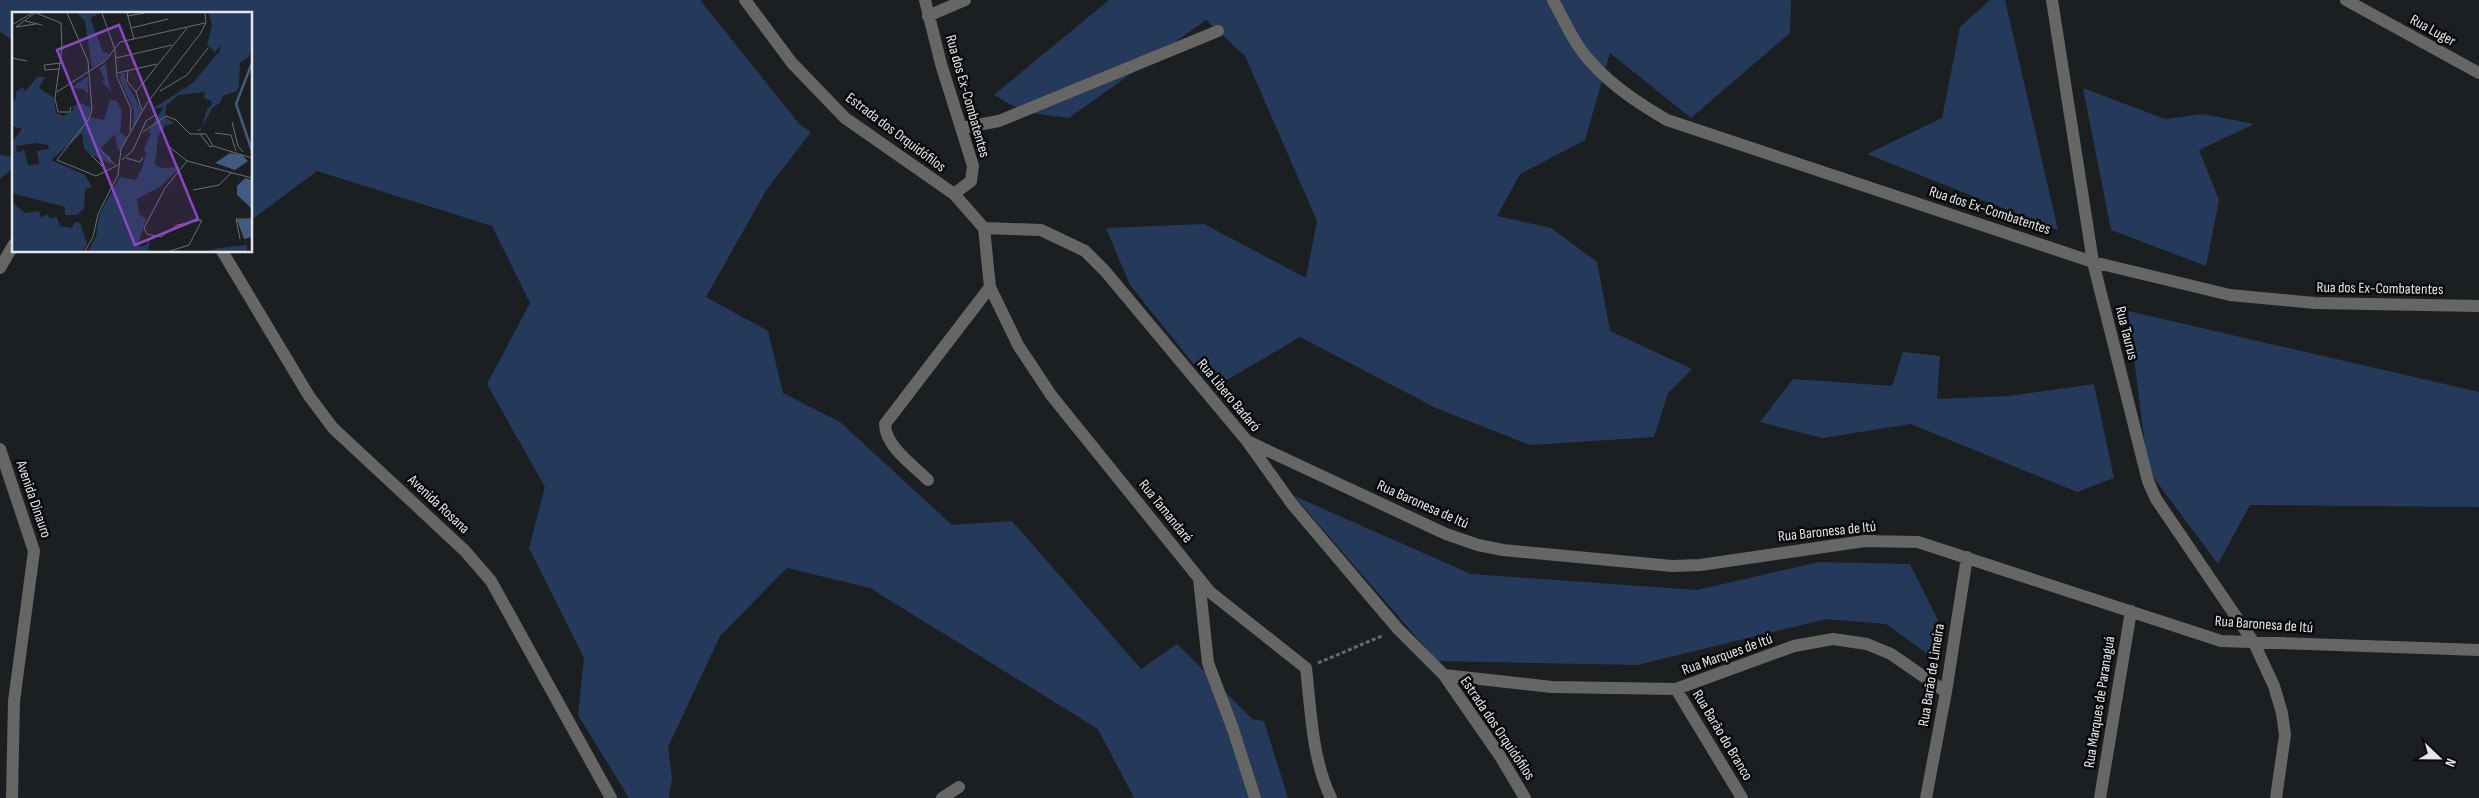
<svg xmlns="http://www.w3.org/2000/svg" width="2479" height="798" font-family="'Sofia Sans Condensed',sans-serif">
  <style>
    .green { fill: #253a5a }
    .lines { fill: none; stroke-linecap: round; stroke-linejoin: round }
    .path { stroke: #676a6d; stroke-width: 3; stroke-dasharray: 4 2.5; stroke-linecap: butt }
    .minor { stroke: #666664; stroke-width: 12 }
    .labels { text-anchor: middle; stroke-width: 5; stroke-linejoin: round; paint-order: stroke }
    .street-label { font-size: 15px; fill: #e4e6e9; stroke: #08090a }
    .inset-river { fill: none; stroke: #415a7f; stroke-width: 2.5 }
    .inset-road { fill: none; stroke: #6c6f72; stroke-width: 1 }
    .view { fill: #8b48c5; fill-opacity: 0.15; stroke: #8b48c5; stroke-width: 2.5 }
    .inset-edge { fill: none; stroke: #e4e6e9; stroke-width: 2.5 }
  </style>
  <rect width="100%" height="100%" fill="#1c1f22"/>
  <!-- green -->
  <path class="green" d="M0 0H700L800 125 811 132 767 189 706 297 768 331 783 393 840 422 952 525 1012 521 1141 669 1177 644 1252 719 1264 721 1288 798H1134L1098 729 870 588 787 568 720 636 668 747 672 778 669 798H629L578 715 584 658 529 548 545 487 487 384 530 303 492 226 317 171 251 220V14H14V41L0 32Z
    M1109 0H1791L1790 33 1691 118 1610 53 1585 140 1520 174 1497 216 1551 228 1597 262 1610 331 1692 369 1668 393 1654 437 1530 445 1436 408 1300 337 1213 388 1130 285 1106 228 1204 224 1306 278 1317 221 1245 56 1206 20 1069 118 1024 112 994 95Z
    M1990 0H2005L2058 230 1867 154 1942 118 1960 27Z
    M2083 88 2165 119 2203 114 2254 124 2199 150 2219 200 2206 266 2111 230Z
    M0 155 14 157V167L0 179Z
    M2128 311 2479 392V507L2250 505 2218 564 2148 470Z
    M1903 352 1940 356 1937 399 2009 396 2094 384 2114 478 2077 492 1911 424 1822 438 1760 422 1793 379 1892 386Z
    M1294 496 1471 574 1697 590 1819 562 1910 564 1938 620 1929 655 1886 624 1826 619 1637 665 1437 661Z"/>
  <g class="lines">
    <!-- path -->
    <path class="path" d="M1318 663 1384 635"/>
    <!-- minor -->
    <path class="minor" d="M745 0 792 63 845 118 954 194 984 228 1041 230 1085 251 1105 271 1247 441 1292 504 1398 629 1444 675 1500 756 1525 798
      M925 0 941 64 973 166 971 181 954 194
      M1553 0C1562 16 1570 35 1581 50 1603 80 1636 102 1667 120L2093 262 2230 295 2315 303 2479 306
      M2052 0 2093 262 2148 481 2156 499 2254 643 2274 686 2282 713 2285 735 2276 798
      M2346 0 2479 73
      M928 16 965 0
      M961 128 999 121 1218 31
      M984 228 990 287 1018 345 1051 395 1210 592 1306 668C1311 711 1312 759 1331 798
      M222 251 309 396 333 428 465 551 491 581 611 798
      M0 268 14 244
      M1247 441 1446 534 1478 545 1503 550 1672 566 1700 565 1865 541 1918 542 2221 641 2479 650
      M0 449 34 551 14 701 12 798
      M928 480C913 465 885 446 885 424L990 287
      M1199 579 1208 663 1233 729 1255 798
      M1444 675 1552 687 1676 689 1794 646 1833 639 1867 644 1891 654 1946 692
      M1676 689 1742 798
      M942 798 959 787
      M1926 798 1946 692 1967 557
      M2100 798 2131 611"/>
  </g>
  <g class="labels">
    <!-- street labels -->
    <g class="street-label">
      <text transform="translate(2433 30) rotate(29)" y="5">Rua Luger</text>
      <text transform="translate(968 96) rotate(74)" y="5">Rua dos Ex-Combatentes</text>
      <text transform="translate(896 132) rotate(37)" y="5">Estrada dos Orquidófilos</text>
      <text transform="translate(1990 210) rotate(18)" y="5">Rua dos Ex-Combatentes</text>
      <text transform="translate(2380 288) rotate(1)" y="5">Rua dos Ex-Combatentes</text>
      <text transform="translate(2127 333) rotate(76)" y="5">Rua Taurus</text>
      <text transform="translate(1229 395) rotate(50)" y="5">Rua Libero Badaró</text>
      <text transform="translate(34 499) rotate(71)" y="5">Avenida Dinauro</text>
      <text transform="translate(439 504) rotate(43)" y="5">Avenida Rosana</text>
      <text transform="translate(1423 504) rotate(24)" y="5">Rua Baronesa de Itú</text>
      <text transform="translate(1166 511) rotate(51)" y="5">Rua Tamandaré</text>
      <text transform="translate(1827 531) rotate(-6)" y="5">Rua Baronesa de Itú</text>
      <text transform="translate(2264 624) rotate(4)" y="5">Rua Baronesa de Itú</text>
      <text transform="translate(1727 654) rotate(-20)" y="5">Rua Marques de Itú</text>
      <text transform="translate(1931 675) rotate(-81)" y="5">Rua Barão de Limeira</text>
      <text transform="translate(2099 702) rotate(-81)" y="5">Rua Marques de Paranaguá</text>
      <text transform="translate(1498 728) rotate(56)" y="5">Estrada dos Orquidófilos</text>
      <text transform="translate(1723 735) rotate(59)" y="5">Rua Barão do Branco</text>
    </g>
  </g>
  <!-- overview -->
  <g transform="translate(12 12)">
    <rect width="240" height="240" fill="#1c1f22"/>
    <path d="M65 1H88L78 6 91 40 97 41 92 49 80 56 73 9ZM197 1H240V34L237 45 228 50 227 75 225 79 211 84 208 91 201 95 188 119H183L190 115 195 97 200 93 199 89 192 86 193 80 166 83 154 94 153 105 162 111 153 114 146 124 143 153 150 156 168 155 149 174 125 187 127 202 134 207 126 233 129 235 135 232V226L138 228 136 239H76L84 225 87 203 108 165 124 168 129 159 134 142 132 137 139 122 136 120 152 95 140 97 181 71 207 40 210 32 203 40 195 33 200 14ZM94 52 96 69 100 81 90 69 93 68 87 56ZM110 61H113L114 70 130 99 121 116 122 99 107 65ZM76 64V82L71 77 59 76ZM25 65H33L27 76 42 86 44 101 52 104 62 98 60 95 69 91 79 96 77 105 92 108 98 88 105 89 110 99 108 120 115 125 110 135 106 139 103 122 87 138 99 145V152L76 141 72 136 70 121 39 148 73 163 80 175 73 177 72 197 65 203H53V195L0 181V130L10 117 0 114V89L4 87V80L11 75 13 80ZM24 131 36 133 37 137 25 139 27 152 16 153 12 138 5 141 4 134ZM0 190 13 201 27 199 29 206 35 202 38 206 45 205 48 214 60 216 63 210 68 211 75 232 71 239H0ZM235 233V239H195L207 236Z" fill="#253a5a" fill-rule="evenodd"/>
    <path d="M218 141 230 143 236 149 223 158 203 151ZM233 166 240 168V197L225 183V174ZM240 207V225L232 227 225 208Z" fill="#415a7f"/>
    <path class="inset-river" d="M240 51 224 92 240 139"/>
    <path class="inset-road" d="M23 1 4 15 24 12M24 1 49 11 50 36 43 86 46 100H58L59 95M55 1 76 49 80 98 77 107 45 148 84 164 108 152M90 1 103 38 105 65 119 97 118 119M115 1 122 27M116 4 132 1M13 9 30 13M0 13 20 1M119 16 156 7M0 46 15 49M104 46 160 33M48 57 33 58 32 53 49 51M116 58 115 69 124 80 130 98M105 61 145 52M148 79 175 63 196 36M45 80 93 49 108 30 193 11M124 80 175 16M220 110 226 134 231 140M131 120 154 104 164 108 178 122H194L201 134 240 146M203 121 219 123 224 139M188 122 198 135 201 134M155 133 175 149M87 136 103 153M79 143 95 159M114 146 128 150 131 145M110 148 121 138 134 109 145 102M181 178 207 173 220 160M228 227 224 207H240M73 239 81 225 86 202 106 163 109 137 135 91 188 22 194 11 193 1M158 239 177 233 190 208 165 213 149 225 135 222 132 216 153 176 175 149 240 166"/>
    <path class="view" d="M107 13 186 207 123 233 45 38Z"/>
    <rect width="240" height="240" class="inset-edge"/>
  </g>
  <!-- north arrow -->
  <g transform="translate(2439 758) rotate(112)" stroke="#08090a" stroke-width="4" paint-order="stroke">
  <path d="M0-4L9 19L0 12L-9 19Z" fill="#e4e6e9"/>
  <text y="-8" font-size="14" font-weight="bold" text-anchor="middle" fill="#e4e6e9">N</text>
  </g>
</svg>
